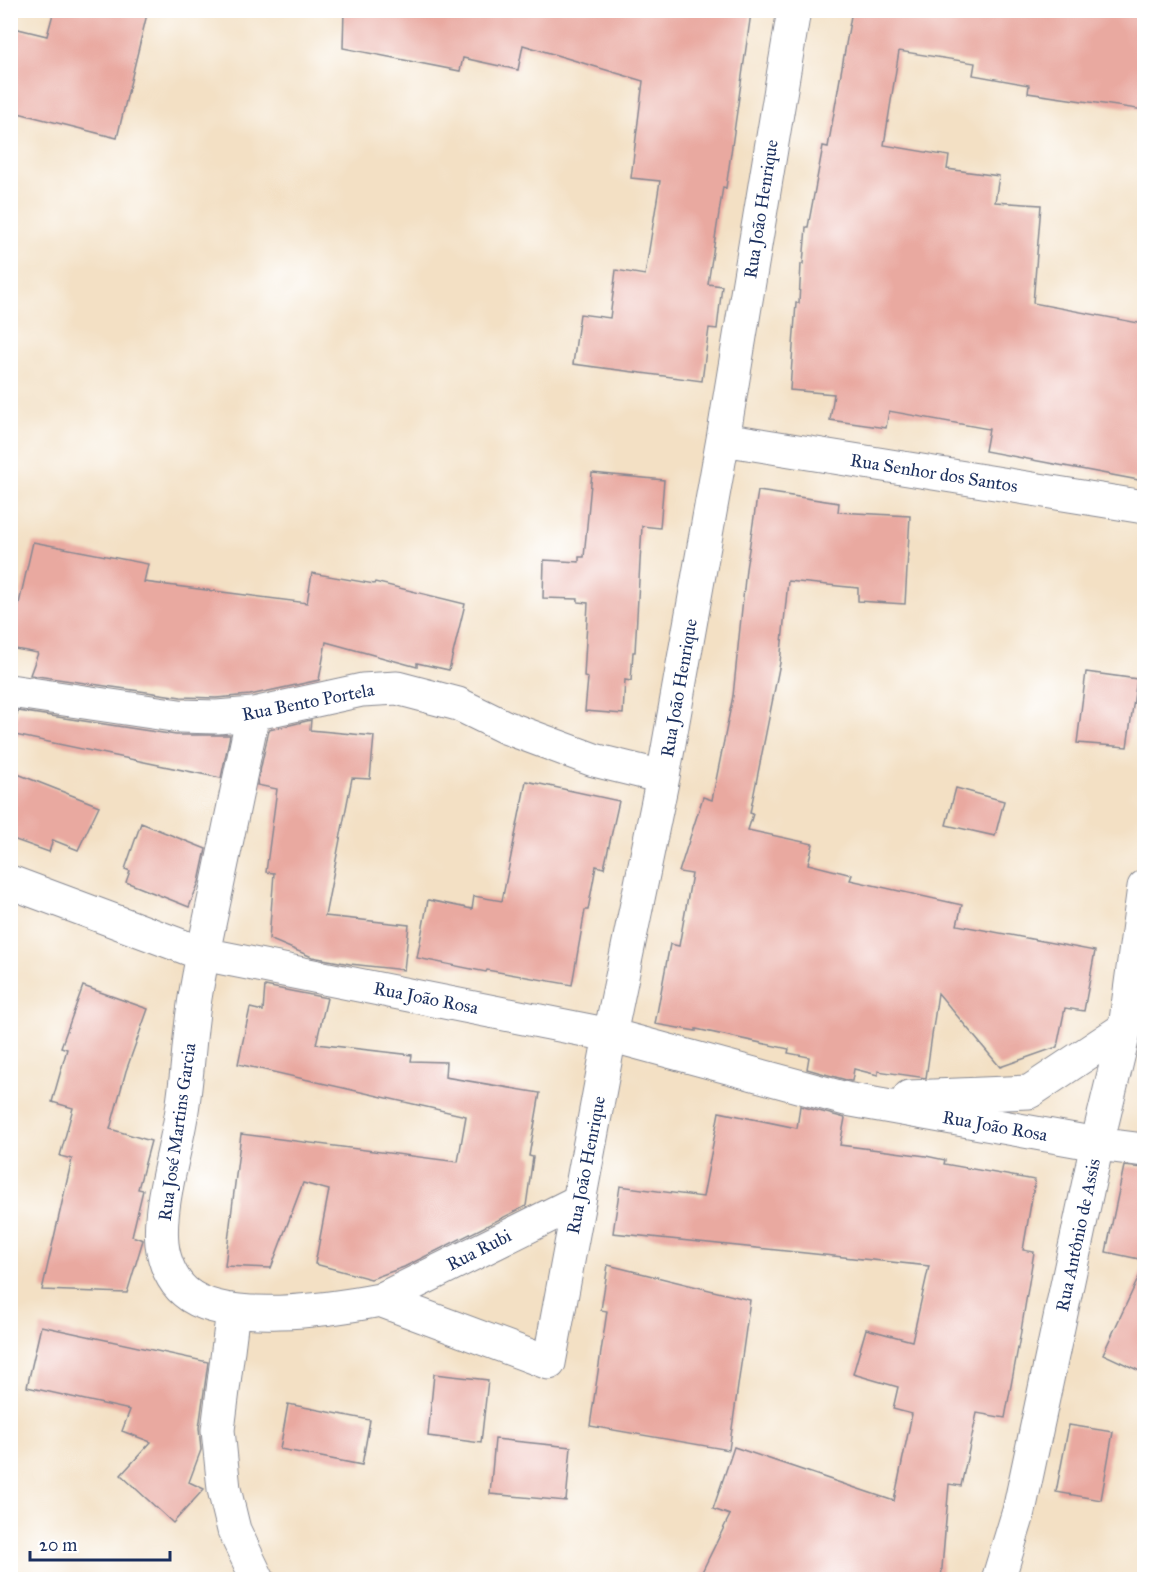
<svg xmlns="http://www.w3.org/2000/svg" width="1155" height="1590" font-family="'IM FELL Great Primer',serif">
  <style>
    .building { fill: #e9a9a0 }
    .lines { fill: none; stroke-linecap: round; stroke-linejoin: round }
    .street-casing { stroke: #878891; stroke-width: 35 }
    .street { stroke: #fff; stroke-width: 33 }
    .labels { text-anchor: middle; stroke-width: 4.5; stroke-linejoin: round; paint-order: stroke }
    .street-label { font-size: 18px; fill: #1b2f5e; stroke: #fff }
  </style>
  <rect width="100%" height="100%" fill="#fff"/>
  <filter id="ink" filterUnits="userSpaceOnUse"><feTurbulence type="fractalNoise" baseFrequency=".0167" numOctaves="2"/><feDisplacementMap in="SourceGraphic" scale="12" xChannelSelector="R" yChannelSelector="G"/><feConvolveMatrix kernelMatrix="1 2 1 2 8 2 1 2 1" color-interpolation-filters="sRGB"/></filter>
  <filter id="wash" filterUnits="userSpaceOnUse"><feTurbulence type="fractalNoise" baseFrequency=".008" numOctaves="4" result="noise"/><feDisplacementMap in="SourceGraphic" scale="24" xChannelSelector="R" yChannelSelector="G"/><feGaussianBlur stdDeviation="1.35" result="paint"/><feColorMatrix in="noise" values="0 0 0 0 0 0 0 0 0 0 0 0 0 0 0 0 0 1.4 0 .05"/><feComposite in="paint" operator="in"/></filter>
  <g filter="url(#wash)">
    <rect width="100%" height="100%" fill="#f3e0c4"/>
    <g id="blocks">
      <!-- building -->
      <path class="building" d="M54 10H148L117 138 10 111V27L47 36Z
        M344 10H732L751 13 726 188 723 187 708 284 722 286 717 329 709 328 702 381 573 364 580 314 610 318 616 270 645 275 660 181 631 178 643 81 523 45 518 70 463 58 460 71 343 48Z
        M852 10H1144V110L1028 93 1029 85 973 75 975 63 899 51 884 145 949 156 947 169 999 176 995 202 1041 205 1033 303 1144 324V481L985 451 989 429 889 411 886 428 830 420 834 394 790 390 796 303H799L801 264H803L806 227H808L823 146 828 147Z
        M592 473 664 480 660 528 642 526 635 652H633L631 681 625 680 623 714 585 711 588 678 584 677 588 603 578 602V599L543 598 544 560 579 562V557H584Z
        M758 491 839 503 838 512 910 516 905 604 858 601V588L788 581 780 663 750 813 753 814 748 830 813 844 808 864 852 875 850 880 962 905 957 925 1095 951 1084 1011 1065 1008 1057 1047 1000 1067 938 993 926 1078 878 1071V1075L854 1069 852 1081H850L807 1069 809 1057 788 1053 789 1049 696 1029V1031L655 1024 670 944 679 946 692 874 679 872 703 797 712 800 733 696 746 569Z
        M33 542 148 564 144 582 307 603 312 573 374 584 375 582 465 604 449 670 417 663V667L326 642 319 680 250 695 216 698 181 697 30 675 38 653 10 648V606L18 608Z
        M1086 672 1137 679 1127 747 1077 743Z
        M18 711 176 735H230L221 778 10 734Z
        M311 720 310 730 374 736 370 779 352 778 325 916 409 925 404 970 350 964 312 957 269 939 274 873 266 872 277 789 257 785 269 730Z
        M10 771 99 806 78 850 53 840 49 852 10 838Z
        M526 781 619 801 604 868 596 866 588 910H585L572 985 487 970 486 972 417 958 428 900 472 909 474 896 502 901Z
        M956 788 1004 801 995 836 946 825Z
        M141 823 206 849 199 882 189 907 126 882 130 871 125 869Z
        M83 986 148 1009 126 1071 110 1129 151 1141 138 1189 143 1190 132 1236 143 1240 127 1293 42 1290 72 1159 60 1156 73 1108 52 1102 67 1049 61 1047Z
        M265 986 327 998 316 1044 412 1055 411 1061 446 1062 445 1077 540 1093 529 1156 533 1157 526 1206 404 1267 371 1279 315 1264 329 1190 303 1183 271 1268 225 1266 241 1134 458 1162 466 1116 238 1064 250 1008 263 1011Z
        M800 1106 845 1118 840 1145 926 1156 945 1160 944 1164 1035 1180 1023 1250 1034 1252 1020 1337 1005 1418 977 1413 961 1486 949 1484 941 1580H698L730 1515 713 1509 734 1447 894 1501 912 1414 893 1409 898 1387 853 1374 866 1329 912 1341 929 1266 613 1233 620 1186 703 1197 719 1112 797 1128Z
        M1124 1166 1144 1168V1260L1106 1252Z
        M608 1265 750 1300 729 1450 590 1426 607 1311 601 1310Z
        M1144 1266V1373L1103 1354Z
        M41 1326 208 1362 199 1428 201 1450 189 1482 204 1489 173 1523 121 1475 151 1442 122 1431 130 1410 27 1387Z
        M434 1374 488 1380 481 1443 428 1436Z
        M288 1404 370 1420 362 1465 280 1449Z
        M1069 1425 1113 1432 1101 1500 1056 1492Z
        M495 1439 571 1447 566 1501 490 1494Z"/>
    </g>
  </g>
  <g filter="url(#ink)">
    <use href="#blocks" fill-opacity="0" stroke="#878891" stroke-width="1.5"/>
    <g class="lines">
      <defs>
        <path id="street" d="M723 439 1144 507
          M10 691 179 716 217 717 253 714 362 690 397 688 458 704 505 727 594 760 663 777
          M253 714C241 772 229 829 217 887 209 924 201 961 195 998 189 1035 188 1073 182 1110 176 1152 158 1203 162 1244 164 1262 172 1281 185 1292 224 1326 333 1309 380 1300L579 1201
          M10 882 203 954 610 1035 846 1099 1097 1144 1144 1150
          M909 1097 1029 1092 1125 1028
          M380 1300 549 1363 610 1035 663 777 723 439 794 10
          M233 1310 218 1430 224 1489 234 1530 258 1580
          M998 1580 1019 1511 1097 1144 1125 1028 1144 887"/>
      </defs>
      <!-- street casing -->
      <use href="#street" class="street-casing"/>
      <!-- street -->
      <use href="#street" class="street"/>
    </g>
  </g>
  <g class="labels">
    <!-- street labels -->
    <g class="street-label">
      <text transform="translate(761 209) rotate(-81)" y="6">Rua João Henrique</text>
      <text transform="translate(934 473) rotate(9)" y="6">Rua Senhor dos Santos</text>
      <text transform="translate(679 688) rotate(-80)" y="6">Rua João Henrique</text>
      <text transform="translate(308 702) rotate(-11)" y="6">Rua Bento Portela</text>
      <text transform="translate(426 998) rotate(11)" y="6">Rua João Rosa</text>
      <text transform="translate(995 1126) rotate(10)" y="6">Rua João Rosa</text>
      <text transform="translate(177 1132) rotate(-82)" y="6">Rua José Martins Garcia</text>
      <text transform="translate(586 1165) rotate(-79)" y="6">Rua João Henrique</text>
      <text transform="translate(1078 1235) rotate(-78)" y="6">Rua Antônio de Assis</text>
      <text transform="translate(479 1250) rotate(-27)" y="6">Rua Rubi</text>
    </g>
  </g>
  <!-- margin -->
  <rect width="1155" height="1590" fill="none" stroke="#fff" stroke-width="36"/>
  <!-- scale -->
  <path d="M30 1551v9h140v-9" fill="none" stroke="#1b2f5e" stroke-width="3"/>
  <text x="39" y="1551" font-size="18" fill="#1b2f5e" stroke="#ffffff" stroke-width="4.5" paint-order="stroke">20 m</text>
</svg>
